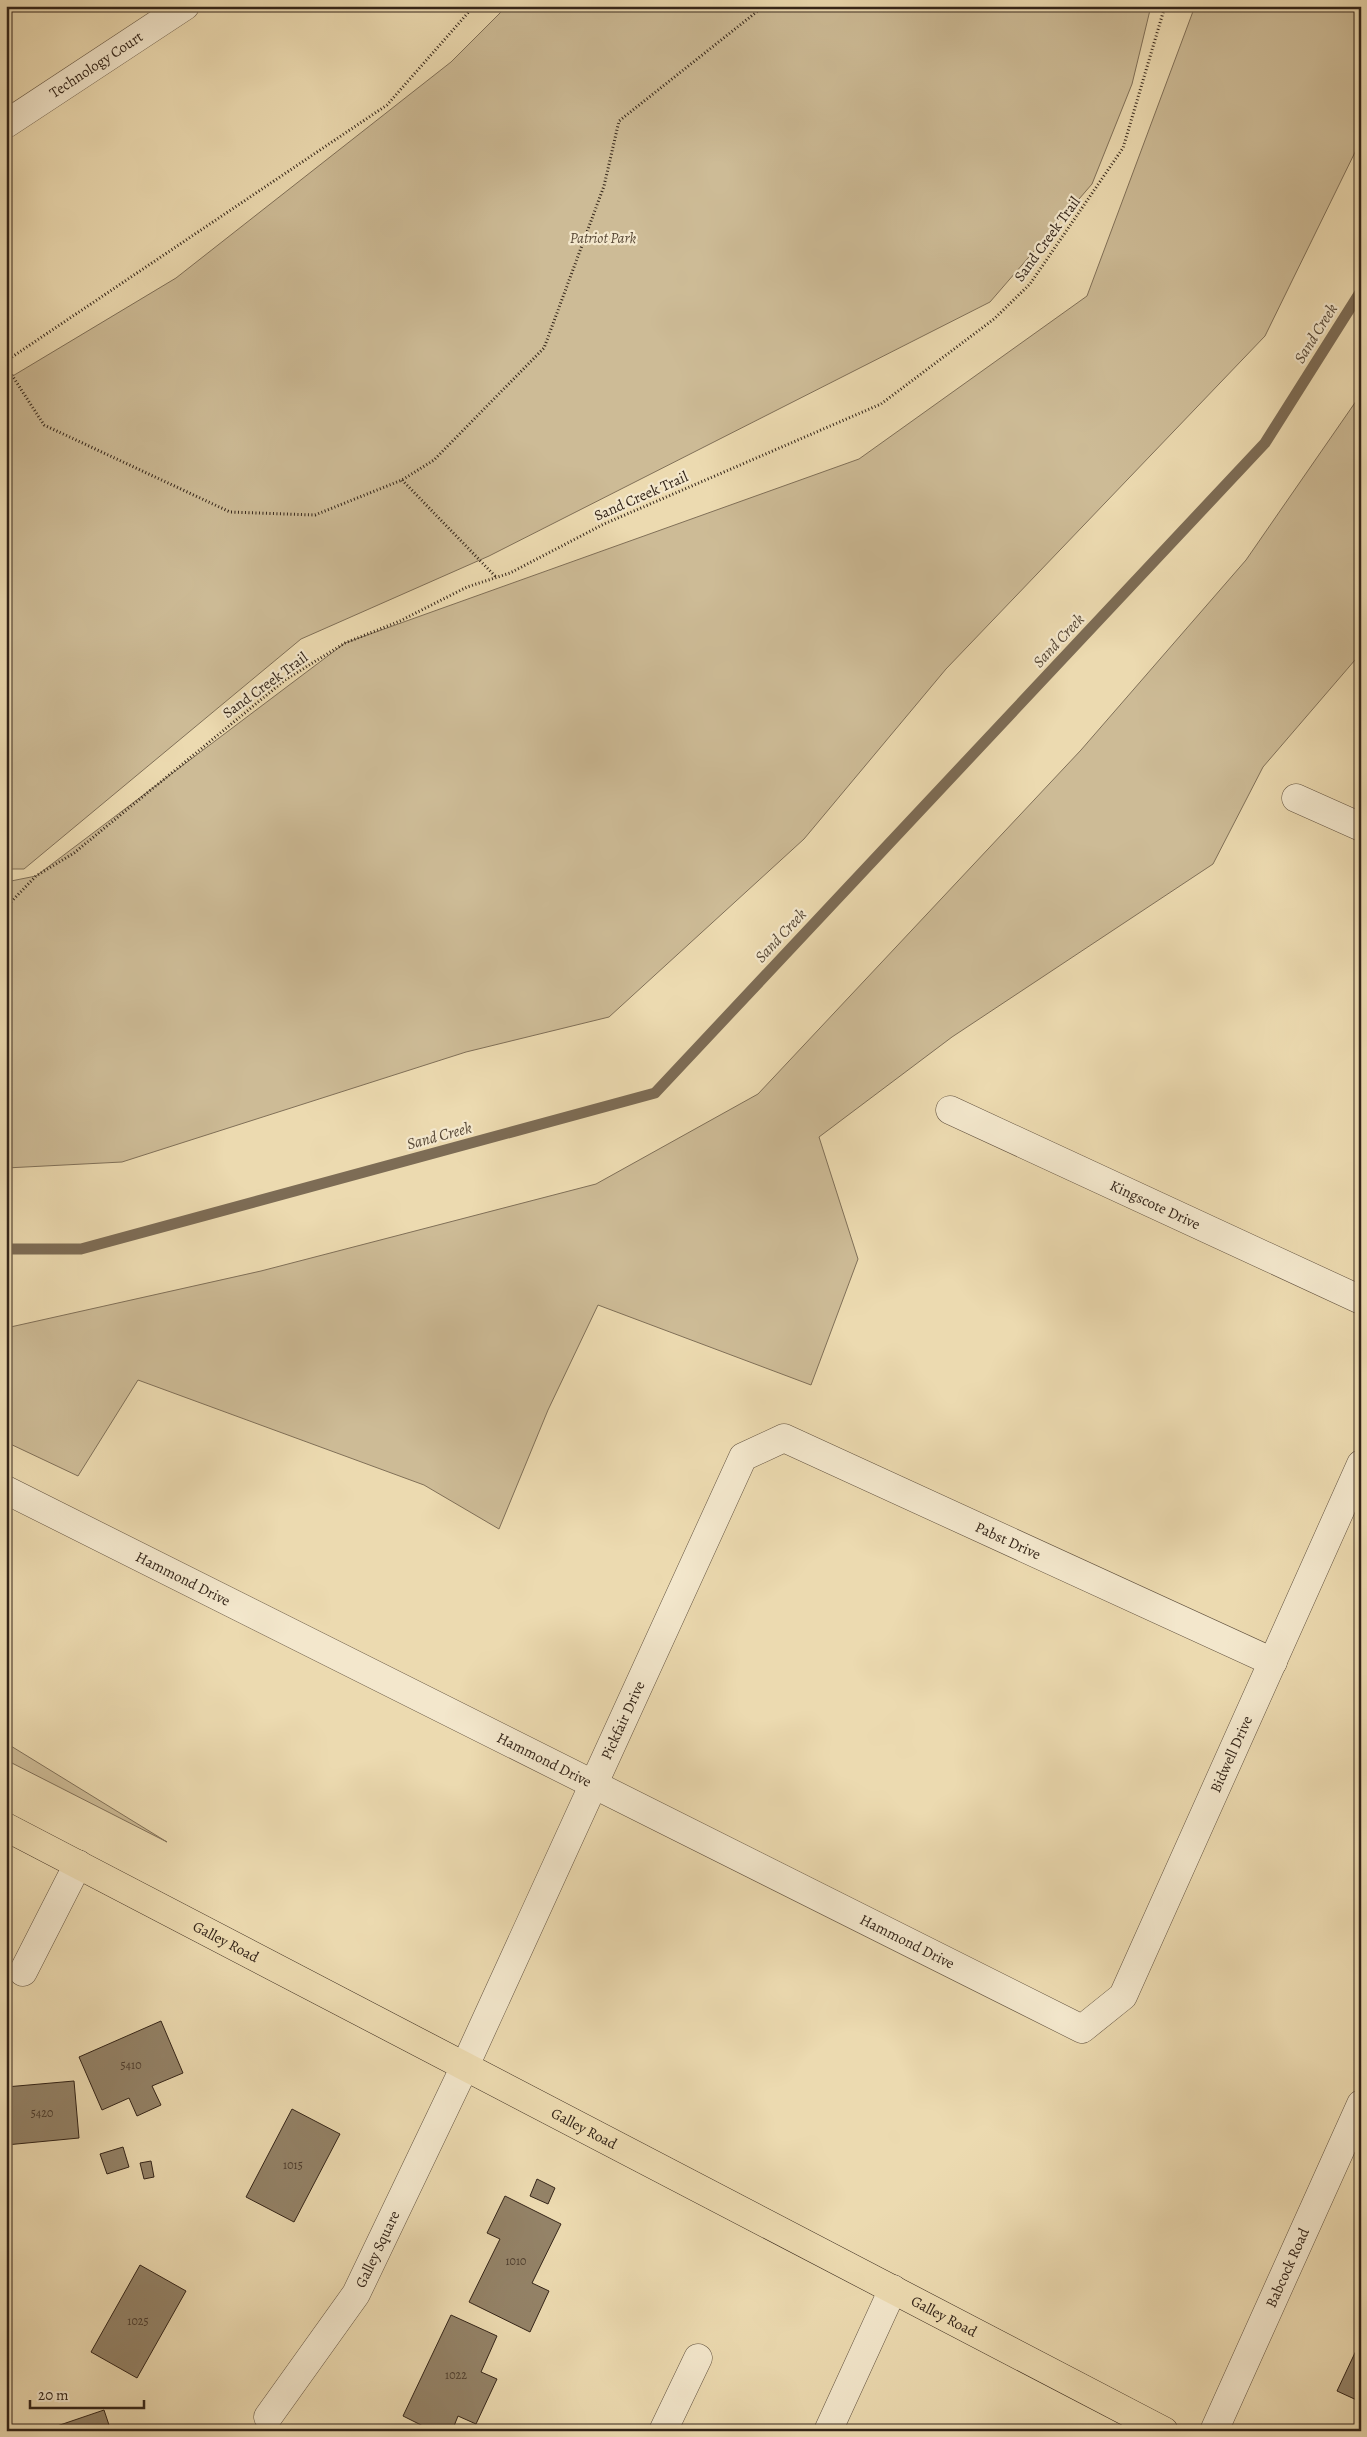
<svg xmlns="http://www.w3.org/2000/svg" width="1367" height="2437" font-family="Alegreya,serif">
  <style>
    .green { fill: #cdbb96; stroke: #807058 }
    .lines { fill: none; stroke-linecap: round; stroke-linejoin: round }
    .stream { stroke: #7d6c55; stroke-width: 11 }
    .building { fill: #948368; stroke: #342519 }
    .minor-casing { stroke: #62523f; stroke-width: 29 }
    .major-casing { stroke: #342519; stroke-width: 29 }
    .path { stroke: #342519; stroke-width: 3; stroke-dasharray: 1 2.5; stroke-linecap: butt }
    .minor { stroke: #f3e7cc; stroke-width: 28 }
    .major { stroke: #ecdab0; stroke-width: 28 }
    .labels { text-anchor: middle; stroke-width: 4.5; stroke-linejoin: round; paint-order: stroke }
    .number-label { font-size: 12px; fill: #4c3c2d }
    .street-label { font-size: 15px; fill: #342519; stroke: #f3e7cc }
    .park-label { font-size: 15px; font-style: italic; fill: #5a4a38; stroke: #f3e7cc }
    .water-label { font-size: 16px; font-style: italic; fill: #584937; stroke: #f3e7cc }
  </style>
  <rect width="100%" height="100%" fill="#ecdab0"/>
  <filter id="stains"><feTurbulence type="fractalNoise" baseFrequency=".004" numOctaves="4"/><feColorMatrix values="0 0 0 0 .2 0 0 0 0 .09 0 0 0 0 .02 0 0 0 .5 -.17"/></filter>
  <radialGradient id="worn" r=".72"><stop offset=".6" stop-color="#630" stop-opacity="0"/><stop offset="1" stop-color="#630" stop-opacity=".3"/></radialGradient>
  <!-- green -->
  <path class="green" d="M507 6H1151L1132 84 1092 184 990 302 489 556 301 639 24 869H6V380L176 278 451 62Z
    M1195 6H1361V140L1265 336 946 669 804 839 609 1017 466 1052 122 1162 6 1168V882L36 876 345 643 859 459 1087 296Z
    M1361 394V653L1263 767 1213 864 952 1037 819 1137 858 1259 811 1385 598 1305 548 1410 499 1529 424 1485 138 1380 78 1476 6 1442V1328L261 1271 596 1184 758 1094 1081 750 1246 560Z
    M6 1743 167 1842 6 1760Z"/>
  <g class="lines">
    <!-- stream -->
    <path class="stream" d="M6 1249H81L655 1093 1265 443 1361 291"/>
  </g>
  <!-- building -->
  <path class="building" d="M161 2021 183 2073 152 2086 161 2105 137 2116 129 2098 102 2110 79 2057Z
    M74 2081 79 2138 6 2145V2087Z
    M292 2109 340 2134 294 2222 246 2197Z
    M123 2147 129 2167 107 2174 100 2154Z
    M151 2161 154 2177 144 2179 140 2163Z
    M537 2179 555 2188 548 2204 530 2196Z
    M505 2196 561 2224 532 2283 549 2291 530 2332 469 2302 500 2239 487 2233Z
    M140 2265 186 2291 137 2378 91 2352Z
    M451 2315 497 2336 481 2372 497 2379 476 2424 458 2416 452 2431H433L403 2416Z
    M1361 2340V2402L1337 2391Z
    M104 2410 111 2431H55L54 2427Z"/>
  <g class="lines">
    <defs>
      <g id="minor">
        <path id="s1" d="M6 124 185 6"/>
        <path d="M1296 798 1361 827"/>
        <path id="s2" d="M950 1110 1361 1300"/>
        <path id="s3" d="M6 1490 1082 2029 1123 1996 1361 1464"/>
        <path d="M23 1972 78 1864"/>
        <path id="s4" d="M268 2417 356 2294 465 2066 743 1457 784 1438 1273 1662"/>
        <path d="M663 2431 698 2358"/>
        <path d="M828 2431 893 2289"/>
        <path id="s5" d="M1214 2431 1361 2104"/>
      </g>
      <g id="major">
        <path id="s6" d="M6 1827 1164 2431"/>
      </g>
    </defs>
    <!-- minor casing -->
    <use href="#minor" class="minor-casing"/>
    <!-- major casing -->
    <use href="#major" class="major-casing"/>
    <!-- path -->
    <path class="path" d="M6 361 387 105 474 6
      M6 366 44 425 230 512 315 515 402 480 434 460 544 348 604 186 619 121 764 6
      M402 480 496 577
      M6 907 36 876 74 853 285 680 345 643 400 621 467 587 510 573 604 524 881 404 994 319 1030 284 1123 148 1165 6"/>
    <!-- minor -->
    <use href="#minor" class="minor"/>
    <!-- major -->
    <use href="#major" class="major"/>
  </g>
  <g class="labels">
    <!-- number labels -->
    <g class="number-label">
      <text x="131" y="2069">5410</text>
      <text x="42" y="2117">5420</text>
      <text x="293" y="2169">1015</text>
      <text x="516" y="2265">1010</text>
      <text x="138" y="2325">1025</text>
      <text x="456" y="2379">1022</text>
    </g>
    <!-- street labels -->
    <g class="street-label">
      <text dy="5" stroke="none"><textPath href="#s1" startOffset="108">Technology Court</textPath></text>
      <text transform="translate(1047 239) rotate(-54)" y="5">Sand Creek Trail</text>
      <text transform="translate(641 496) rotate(-24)" y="5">Sand Creek Trail</text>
      <text transform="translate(265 685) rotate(-36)" y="5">Sand Creek Trail</text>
      <text dy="5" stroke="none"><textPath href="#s2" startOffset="226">Kingscote Drive</textPath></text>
      <text dy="5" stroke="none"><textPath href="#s4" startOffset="1365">Pabst Drive</textPath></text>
      <text dy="5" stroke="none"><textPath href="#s3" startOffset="198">Hammond Drive</textPath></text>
      <text dy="5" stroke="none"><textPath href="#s4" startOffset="784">Pickfair Drive</textPath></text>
      <text dy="5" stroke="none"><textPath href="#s3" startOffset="1521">Bidwell Drive</textPath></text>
      <text dy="5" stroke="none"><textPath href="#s3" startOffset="602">Hammond Drive</textPath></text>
      <text dy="5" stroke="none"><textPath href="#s6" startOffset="248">Galley Road</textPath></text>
      <text dy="5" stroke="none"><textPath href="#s3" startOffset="1008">Hammond Drive</textPath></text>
      <text dy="5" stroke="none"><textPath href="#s6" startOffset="652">Galley Road</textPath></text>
      <text dy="5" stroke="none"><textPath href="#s4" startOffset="201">Galley Square</textPath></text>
      <text dy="5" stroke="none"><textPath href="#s5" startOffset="179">Babcock Road</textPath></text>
      <text dy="5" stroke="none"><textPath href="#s6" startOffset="1058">Galley Road</textPath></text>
    </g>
    <!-- park labels -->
    <g class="park-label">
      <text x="603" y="243">Patriot Park</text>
    </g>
    <!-- water labels -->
    <g class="water-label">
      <text transform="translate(1315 333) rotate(-58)" y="6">Sand Creek</text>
      <text transform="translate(1058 640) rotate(-47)" y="6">Sand Creek</text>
      <text transform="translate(780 935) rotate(-47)" y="6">Sand Creek</text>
      <text transform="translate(439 1135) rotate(-15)" y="6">Sand Creek</text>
    </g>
  </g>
  <!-- margin -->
  <rect width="1367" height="2437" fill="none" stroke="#ecdab0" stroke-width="25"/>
  <rect x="8" y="8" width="1352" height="2422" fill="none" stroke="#342519" stroke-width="2.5"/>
  <rect x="12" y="12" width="1342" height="2412" fill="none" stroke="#342519"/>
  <!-- scale -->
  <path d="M30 2400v8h114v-8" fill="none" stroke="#342519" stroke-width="2.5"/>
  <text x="38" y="2400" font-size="15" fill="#342519" stroke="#f3e7cc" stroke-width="4" paint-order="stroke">20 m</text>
  <rect width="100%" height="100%" filter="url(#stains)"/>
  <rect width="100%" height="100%" fill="url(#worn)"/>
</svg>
